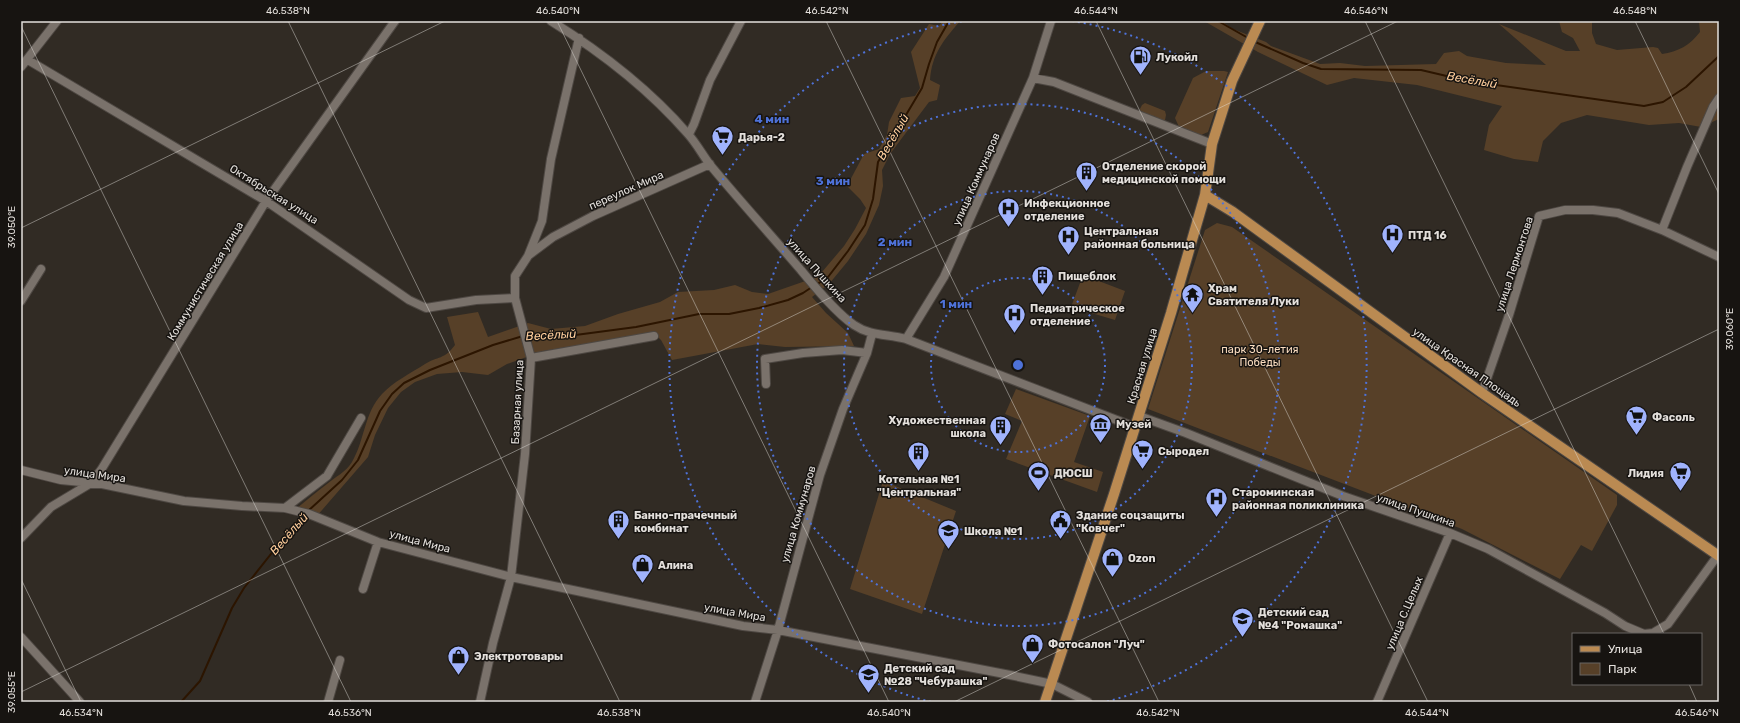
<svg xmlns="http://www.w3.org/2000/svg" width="1740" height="723" font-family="Rubik,sans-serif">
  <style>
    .green { fill: #574028 }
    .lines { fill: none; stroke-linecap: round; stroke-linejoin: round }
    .stream { stroke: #2c1500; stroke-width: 2 }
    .minor-casing { stroke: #4e4843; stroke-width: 10 }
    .primary-casing { stroke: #4e4843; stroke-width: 12 }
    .minor { stroke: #7a726b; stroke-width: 8 }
    .primary { stroke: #ba8a52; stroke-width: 10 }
    .ticks { fill: none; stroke: #e3dfdb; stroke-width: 1; stroke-opacity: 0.45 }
    .ring { fill: none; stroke: #4e72d9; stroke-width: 2; stroke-dasharray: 2 4 }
    .labels { text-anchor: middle; stroke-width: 3; stroke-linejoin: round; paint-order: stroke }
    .poi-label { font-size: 11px; font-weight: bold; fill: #e3dfdb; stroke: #171411; text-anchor: start }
    .street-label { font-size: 11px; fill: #e3dfdb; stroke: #171411 }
    .park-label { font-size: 11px; fill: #fbddc0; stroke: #171411 }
    .water-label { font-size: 12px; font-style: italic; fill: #ffce9c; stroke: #171411 }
    .centre { fill: #4e72d9; stroke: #171411; stroke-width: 2 }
    .ring-label { font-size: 12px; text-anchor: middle; font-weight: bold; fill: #4e72d9; stroke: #171411; stroke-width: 3; stroke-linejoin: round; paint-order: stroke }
    .neatline { fill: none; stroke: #e3dfdb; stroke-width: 1.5 }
    .ticks-label { font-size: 10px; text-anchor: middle; fill: #e3dfdb }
  </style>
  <rect width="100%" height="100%" fill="#312b24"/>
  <!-- green -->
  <path class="green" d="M943 21H960C943 41 932 54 930 80L940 85 937 100 929 102 890 154 882 170 883 186 879 205 866 234 848 261 829 284 812 297 826 313 848 333 854 346 785 347 758 344 672 360 661 340 654 333 543 351 507 364 488 375 462 372 437 374 415 382 401 392 388 408 375 435 368 457 316 517 296 509C306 501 316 492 327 484 335 477 346 472 352 462 365 440 364 413 382 394 393 382 411 373 425 364 438 356 444 360 455 345L447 317 478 312 488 337 528 323 551 329 585 326 618 314 660 302 678 292 714 290 735 285 752 292 768 294 814 278 822 272 844 246 855 229 866 208 860 199 847 186 864 154 879 149 887 135 889 122 901 98 915 96 920 88 911 52 929 24 939 26Z
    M1204 21H1221L1233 29 1266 42 1271 46 1320 64 1340 63 1365 66 1436 64 1444 53 1459 51 1467 56 1506 63 1546 65 1499 24 1566 51H1580L1573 38 1562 32 1559 21H1592V33L1596 44 1617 50 1653 47 1658 48 1662 54C1678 52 1690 45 1700 32L1699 21H1719V119L1701 127 1679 123 1649 125 1587 115 1561 123 1543 141 1538 162 1514 159 1484 150 1489 125 1502 106 1417 85 1354 78 1327 85 1258 52Z
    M1206 71H1224L1228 72 1208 132 1201 135 1179 127 1175 118 1193 78Z
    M1145 103 1165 111 1166 115 1165 120 1161 121 1141 112 1140 109 1142 105Z
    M1217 223 1232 227 1617 495V505L1592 551 1581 545 1560 579 1462 529 1148 409 1205 230Z
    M1083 275 1125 291 1115 320 1071 307Z
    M1016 389 1090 416 1074 462 1103 472 1097 492 1006 459 1022 421 1005 414Z
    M883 481 956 511 922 614 850 589Z"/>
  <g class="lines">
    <!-- stream -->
    <path class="stream" d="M1218 21 1248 38
      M1253 41 1303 63 1321 69 1421 70 1468 81 1644 106 1663 102 1686 87 1719 56
      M816 285 828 277 848 251 865 225 873 199 878 162 922 88 929 64 937 42 949 21
      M528 335 539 334 568 336 636 327 699 314H729L759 308 788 300 803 293 812 287
      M308 511 342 480 358 460 380 411 392 394 404 383 430 370 493 345 523 336
      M181 702 200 681 232 608 244 588 286 535 303 516"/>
    <defs>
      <path id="minor" d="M551 21C601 52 649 89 688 134 697 144 703 156 711 166 740 201 770 234 800 269 814 286 836 313 854 325 870 336 888 334 906 339L1135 427
        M28 60 266 201 409 300 426 308 476 300 515 298
        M21 67 57 21
        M1033 78 1054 82 1212 144
        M689 134 694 124 710 80 741 21
        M1662 230 1687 167 1713 107 1719 98
        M529 255 553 237 593 216 710 164
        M21 301 41 269
        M906 339 944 277 1033 78 1051 21
        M531 358 654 336
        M766 384 765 359 803 353 842 350 867 353
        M1482 393 1509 315 1539 216 1565 210H1593L1618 213 1662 230 1719 257
        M1139 416 1186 433 1343 496 1450 533 1488 549 1605 613 1625 626 1644 634 1653 633 1668 624 1718 555
        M21 470 61 480 102 484 184 501 242 506 285 508 309 514 378 542 511 577 743 626 778 630 1010 675 1052 684 1088 702
        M285 508 327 476 361 418
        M21 538 51 507 91 483 101 470 266 201 395 21
        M363 589 378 542
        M21 637 80 702
        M328 702 340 660
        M480 702 493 643 511 577 525 454 531 358 515 298V276L528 256 542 221 551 159 579 38
        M755 702 778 630 820 475 843 409 867 353 872 334
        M1377 702 1450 533"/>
      <path id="primary" d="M1205 195 1233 212 1482 393 1719 556
        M1045 702 1114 494 1171 313 1205 195 1212 144 1232 81 1260 21"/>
    </defs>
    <!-- minor casing -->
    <use href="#minor" class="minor-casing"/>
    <!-- primary casing -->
    <use href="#primary" class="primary-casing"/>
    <!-- minor -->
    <use href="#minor" class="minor"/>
    <!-- primary -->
    <use href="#primary" class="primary"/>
  </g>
  <!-- ticks -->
  <path class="ticks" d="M288 21 620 702M557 21 889 702M826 21 1159 702M1096 21 1428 702M1365 21 1664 634M1635 21 1719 194M21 26 351 702M21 228 445 21M21 579 81 702M1689 684 1697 702M21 692 1398 21M954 702 1719 329"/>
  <!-- distance rings -->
  <g class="ring">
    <circle cx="1018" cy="365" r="87"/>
    <circle cx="1018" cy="365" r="174"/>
    <circle cx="1018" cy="365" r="261"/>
    <path d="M931 702A348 348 0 0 1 964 21M1072 21A348 348 0 0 1 1105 702"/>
  </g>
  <!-- icons -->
  <defs>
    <symbol id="fuel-pin" viewBox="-11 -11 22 30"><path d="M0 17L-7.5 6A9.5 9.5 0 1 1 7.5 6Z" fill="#a0b3fd" stroke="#171411"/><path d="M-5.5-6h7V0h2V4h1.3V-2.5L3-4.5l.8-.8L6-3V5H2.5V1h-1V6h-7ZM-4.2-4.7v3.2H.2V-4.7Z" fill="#111"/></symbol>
    <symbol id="supermarket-pin" viewBox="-11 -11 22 30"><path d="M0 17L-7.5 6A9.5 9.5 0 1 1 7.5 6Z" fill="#a0b3fd" stroke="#171411"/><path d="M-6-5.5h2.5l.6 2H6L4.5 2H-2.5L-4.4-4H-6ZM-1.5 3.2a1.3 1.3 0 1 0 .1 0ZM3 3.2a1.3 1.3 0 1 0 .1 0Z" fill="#111"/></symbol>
    <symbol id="building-pin" viewBox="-11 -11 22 30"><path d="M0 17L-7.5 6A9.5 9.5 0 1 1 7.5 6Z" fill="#a0b3fd" stroke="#171411"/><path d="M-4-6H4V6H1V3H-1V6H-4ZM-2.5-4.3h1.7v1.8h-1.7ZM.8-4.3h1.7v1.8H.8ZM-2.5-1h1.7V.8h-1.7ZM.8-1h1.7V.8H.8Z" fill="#111"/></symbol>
    <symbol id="hospital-pin" viewBox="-11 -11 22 30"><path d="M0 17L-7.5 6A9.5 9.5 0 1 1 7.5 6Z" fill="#a0b3fd" stroke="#171411"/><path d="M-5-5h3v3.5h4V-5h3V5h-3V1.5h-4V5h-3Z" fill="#111"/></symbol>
    <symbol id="temple-pin" viewBox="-11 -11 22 30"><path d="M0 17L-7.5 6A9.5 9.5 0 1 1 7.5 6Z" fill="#a0b3fd" stroke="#171411"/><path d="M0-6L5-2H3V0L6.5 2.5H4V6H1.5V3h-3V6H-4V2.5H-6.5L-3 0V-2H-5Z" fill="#111"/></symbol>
    <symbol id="museum-pin" viewBox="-11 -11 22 30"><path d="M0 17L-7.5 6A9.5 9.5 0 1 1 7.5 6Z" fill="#a0b3fd" stroke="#171411"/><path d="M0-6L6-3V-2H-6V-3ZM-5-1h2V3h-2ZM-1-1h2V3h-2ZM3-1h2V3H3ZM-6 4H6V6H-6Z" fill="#111"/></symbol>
    <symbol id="stadium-pin" viewBox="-11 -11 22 30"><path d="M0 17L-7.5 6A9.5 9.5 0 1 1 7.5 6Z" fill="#a0b3fd" stroke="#171411"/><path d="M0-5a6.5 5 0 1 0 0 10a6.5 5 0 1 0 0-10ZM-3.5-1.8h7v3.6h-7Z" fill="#111"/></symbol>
    <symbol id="civic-pin" viewBox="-11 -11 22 30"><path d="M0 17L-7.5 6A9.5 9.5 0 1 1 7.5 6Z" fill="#a0b3fd" stroke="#171411"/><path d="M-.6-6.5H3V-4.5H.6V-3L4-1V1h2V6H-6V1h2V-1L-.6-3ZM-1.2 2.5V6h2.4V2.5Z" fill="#111"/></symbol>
    <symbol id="school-pin" viewBox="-11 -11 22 30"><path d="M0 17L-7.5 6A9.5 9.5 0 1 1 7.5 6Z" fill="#a0b3fd" stroke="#171411"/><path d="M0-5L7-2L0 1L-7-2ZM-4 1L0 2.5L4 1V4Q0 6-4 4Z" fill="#111"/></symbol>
    <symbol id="shop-pin" viewBox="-11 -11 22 30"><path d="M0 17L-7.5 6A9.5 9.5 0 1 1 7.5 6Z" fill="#a0b3fd" stroke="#171411"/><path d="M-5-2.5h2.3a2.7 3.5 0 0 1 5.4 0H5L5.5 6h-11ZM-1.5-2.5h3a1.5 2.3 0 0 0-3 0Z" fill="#111"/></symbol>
  </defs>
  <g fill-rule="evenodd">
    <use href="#fuel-pin" x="1128" y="44" width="25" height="34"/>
    <use href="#supermarket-pin" x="710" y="124" width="25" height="34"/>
    <use href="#building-pin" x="1074" y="160" width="25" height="34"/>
    <use href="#hospital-pin" x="996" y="196" width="25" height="34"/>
    <use href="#hospital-pin" x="1380" y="222" width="25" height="34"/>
    <use href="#hospital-pin" x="1056" y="224" width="25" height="34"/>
    <use href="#building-pin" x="1030" y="264" width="25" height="34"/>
    <use href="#temple-pin" x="1180" y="282" width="25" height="34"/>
    <use href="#hospital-pin" x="1002" y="302" width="25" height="34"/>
    <use href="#supermarket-pin" x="1624" y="404" width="25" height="34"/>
    <use href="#museum-pin" x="1088" y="412" width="25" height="34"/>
    <use href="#building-pin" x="988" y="414" width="25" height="34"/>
    <use href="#supermarket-pin" x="1130" y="438" width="25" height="34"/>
    <use href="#building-pin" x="906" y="440" width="25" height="34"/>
    <use href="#stadium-pin" x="1026" y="460" width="25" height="34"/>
    <use href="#supermarket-pin" x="1668" y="460" width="25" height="34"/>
    <use href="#hospital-pin" x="1204" y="486" width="25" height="34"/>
    <use href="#building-pin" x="606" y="508" width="25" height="34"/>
    <use href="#civic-pin" x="1048" y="508" width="25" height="34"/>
    <use href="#school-pin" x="936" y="518" width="25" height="34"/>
    <use href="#shop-pin" x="1100" y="546" width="25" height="34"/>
    <use href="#shop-pin" x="630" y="552" width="25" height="34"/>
    <use href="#school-pin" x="1230" y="606" width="25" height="34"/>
    <use href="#shop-pin" x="1020" y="632" width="25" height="34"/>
    <use href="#shop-pin" x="446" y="644" width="25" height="34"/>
    <use href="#school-pin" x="856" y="662" width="25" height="34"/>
  </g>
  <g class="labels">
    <!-- poi labels -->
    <g class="poi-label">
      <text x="1156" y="61">Лукойл</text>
      <text x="738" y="141">Дарья-2</text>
      <text x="1102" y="170">Отделение скорой<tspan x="1102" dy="13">медицинской помощи</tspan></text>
      <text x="1024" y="207">Инфекционное<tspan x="1024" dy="13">отделение</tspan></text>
      <text x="1084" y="235">Центральная<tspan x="1084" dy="13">районная больница</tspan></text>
      <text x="1408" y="239">ПТД 16</text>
      <text x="1058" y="280">Пищеблок</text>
      <text x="1208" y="292">Храм<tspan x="1208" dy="13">Святителя Луки</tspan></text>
      <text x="1030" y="312">Педиатрическое<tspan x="1030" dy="13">отделение</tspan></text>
      <text x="1652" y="421">Фасоль</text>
      <text x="986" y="424" text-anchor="end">Художественная<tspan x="986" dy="13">школа</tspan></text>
      <text x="1116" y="428">Музей</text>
      <text x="1158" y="455">Сыродел</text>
      <text x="1054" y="477">ДЮСШ</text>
      <text x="1664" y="477" text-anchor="end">Лидия</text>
      <text x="919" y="483" text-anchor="middle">Котельная №1<tspan x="919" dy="13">"Центральная"</tspan></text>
      <text x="1232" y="496">Староминская<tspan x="1232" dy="13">районная поликлиника</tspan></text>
      <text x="634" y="519">Банно-прачечный<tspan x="634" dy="13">комбинат</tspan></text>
      <text x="1076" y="519">Здание соцзащиты<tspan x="1076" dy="13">"Ковчег"</tspan></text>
      <text x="964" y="535">Школа №1</text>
      <text x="1128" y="562">Ozon</text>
      <text x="658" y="569">Алина</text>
      <text x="1258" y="616">Детский сад<tspan x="1258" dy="13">№4 "Ромашка"</tspan></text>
      <text x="1048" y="648">Фотосалон "Луч"</text>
      <text x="474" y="660">Электротовары</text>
      <text x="884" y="672">Детский сад<tspan x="884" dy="13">№28 "Чебурашка"</tspan></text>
    </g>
    <!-- street labels -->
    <g class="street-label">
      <text transform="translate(976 179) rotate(-66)" y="4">улица Коммунаров</text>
      <text transform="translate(626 190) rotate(-24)" y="4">переулок Мира</text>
      <text transform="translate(274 194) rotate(32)" y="4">Октябрьская улица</text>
      <text transform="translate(1514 264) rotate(-72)" y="4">улица Лермонтова</text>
      <text transform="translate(817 270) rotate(48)" y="4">улица Пушкина</text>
      <text transform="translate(205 281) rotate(-59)" y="4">Коммунистическая улица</text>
      <text transform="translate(1142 366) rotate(-73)" y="4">Красная улица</text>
      <text transform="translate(1467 367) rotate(35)" y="4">улица Красная Площадь</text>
      <text transform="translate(517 402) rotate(-87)" y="4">Базарная улица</text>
      <text transform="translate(95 474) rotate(8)" y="4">улица Мира</text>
      <text transform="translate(1416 510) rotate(19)" y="4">улица Пушкина</text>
      <text transform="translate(798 514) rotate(-74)" y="4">улица Коммунаров</text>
      <text transform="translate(420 541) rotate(15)" y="4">улица Мира</text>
      <text transform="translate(735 612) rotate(10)" y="4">улица Мира</text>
      <text transform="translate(1404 613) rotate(-67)" y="4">улица С.Целых</text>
    </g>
    <!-- park labels -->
    <g class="park-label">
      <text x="1260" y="353">парк 30-летия<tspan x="1260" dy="13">Победы</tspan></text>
    </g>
    <!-- water labels -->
    <g class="water-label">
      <text transform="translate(1472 80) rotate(10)" y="4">Весёлый</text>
      <text transform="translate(893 137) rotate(-60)" y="4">Весёлый</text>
      <text transform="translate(551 335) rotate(-3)" y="4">Весёлый</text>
      <text transform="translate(289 534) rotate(-49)" y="4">Весёлый</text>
    </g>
  </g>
  <circle cx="1018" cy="365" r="6" class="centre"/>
  <g class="ring-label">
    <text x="772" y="123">4 мин</text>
    <text x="833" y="185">3 мин</text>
    <text x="895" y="246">2 мин</text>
    <text x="956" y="308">1 мин</text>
  </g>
  <!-- border -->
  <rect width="1740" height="723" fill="none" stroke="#171411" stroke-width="44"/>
  <!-- legend -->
  <rect x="1572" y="633" width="130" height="52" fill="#171411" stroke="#696562"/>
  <rect x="1580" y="646" width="20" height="6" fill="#ba8a52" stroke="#696562"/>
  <text x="1608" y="653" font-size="12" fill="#e3dfdb">Улица</text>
  <rect x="1580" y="663" width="20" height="12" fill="#574028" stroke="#696562"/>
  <text x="1608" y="673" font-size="12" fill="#e3dfdb">Парк</text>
  <rect x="22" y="22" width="1696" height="679" class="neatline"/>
  <g class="ticks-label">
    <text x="288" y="14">46.538°N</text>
    <text x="558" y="14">46.540°N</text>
    <text x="827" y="14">46.542°N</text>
    <text x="1096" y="14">46.544°N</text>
    <text x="1366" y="14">46.546°N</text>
    <text x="1635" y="14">46.548°N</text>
    <text transform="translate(11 227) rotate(-90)" y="4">39.050°E</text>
    <text transform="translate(1729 329) rotate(-90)" y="4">39.060°E</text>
    <text transform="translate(11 692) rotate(-90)" y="4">39.055°E</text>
    <text x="81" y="716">46.534°N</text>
    <text x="350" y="716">46.536°N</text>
    <text x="619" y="716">46.538°N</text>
    <text x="889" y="716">46.540°N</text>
    <text x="1158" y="716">46.542°N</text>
    <text x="1427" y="716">46.544°N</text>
    <text x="1697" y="716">46.546°N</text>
  </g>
</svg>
